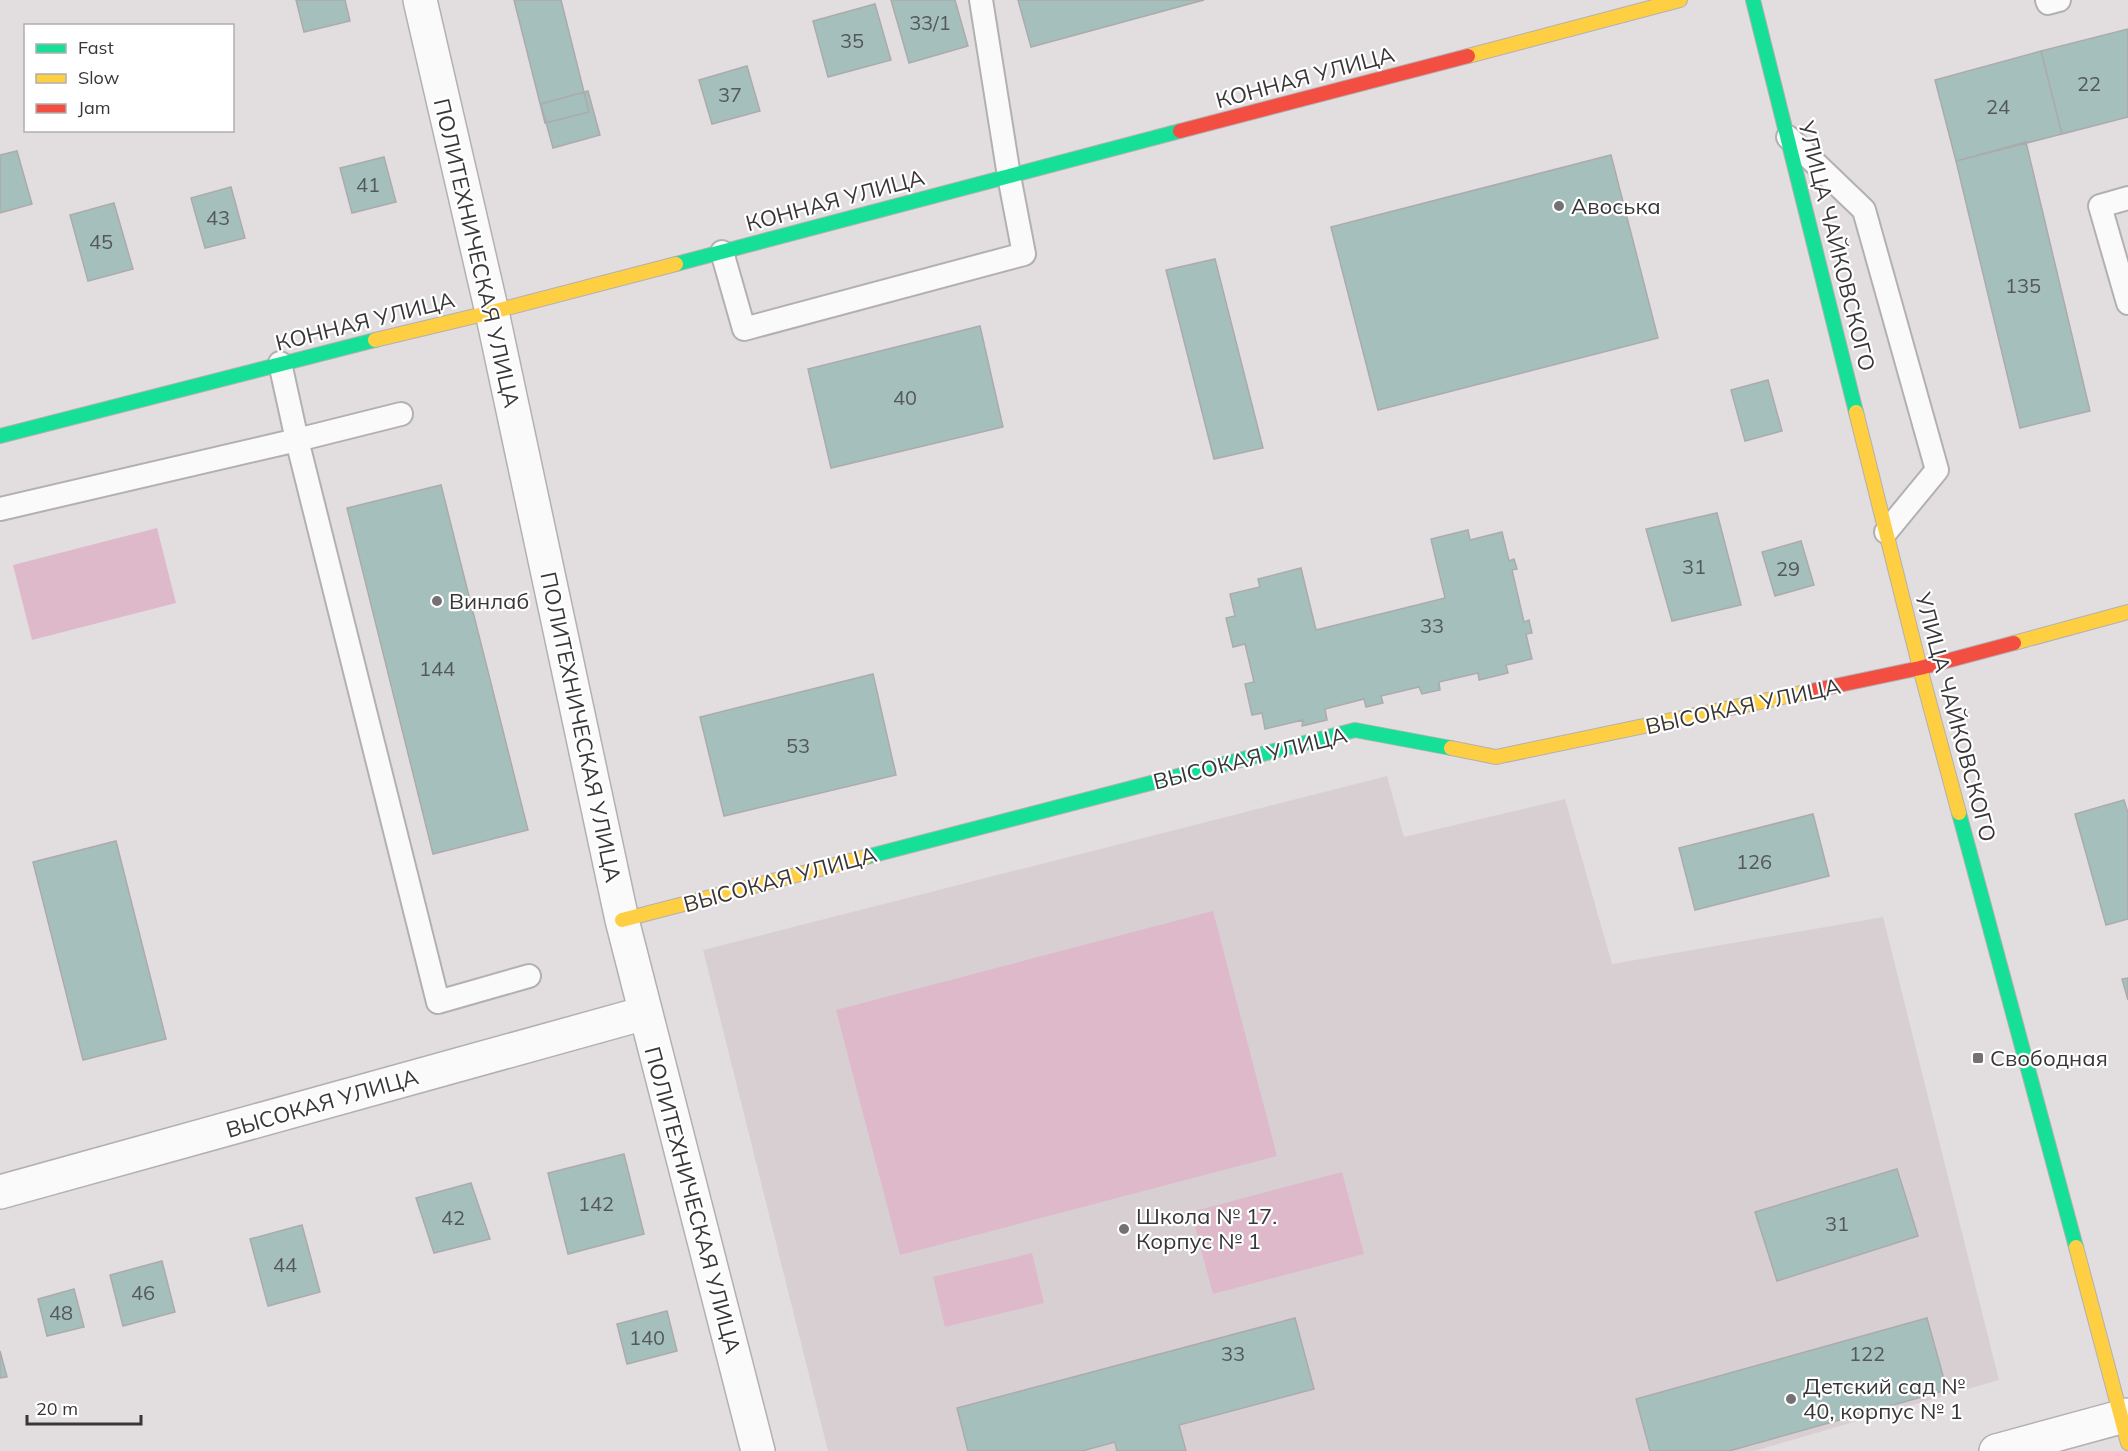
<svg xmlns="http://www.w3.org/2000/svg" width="2128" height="1451" font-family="Mulish,sans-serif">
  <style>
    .built { fill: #d8cfd3 }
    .green { fill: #deb9ca }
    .building { fill: #a5bfbc; stroke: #acabac; stroke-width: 1.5 }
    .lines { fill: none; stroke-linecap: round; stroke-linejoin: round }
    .lane-casing { stroke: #b3b0b2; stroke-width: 26 }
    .street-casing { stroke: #b3b0b2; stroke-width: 36 }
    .fast-casing { stroke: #b3b0b2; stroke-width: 16 }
    .slow-casing { stroke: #b3b0b2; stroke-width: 16 }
    .jam-casing { stroke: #b3b0b2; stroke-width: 16 }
    .lane { stroke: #fbfafa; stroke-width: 22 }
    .street { stroke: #fbfafa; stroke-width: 33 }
    .fast { stroke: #16e098; stroke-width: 14 }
    .slow { stroke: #ffcf43; stroke-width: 14 }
    .jam { stroke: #f24e42; stroke-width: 14 }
    .poi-dot { fill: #747172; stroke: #fff; stroke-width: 2 }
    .labels { text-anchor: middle; stroke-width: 4.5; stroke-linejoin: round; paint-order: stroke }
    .number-label { font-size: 20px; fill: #545858 }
    .street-label { font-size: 22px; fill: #393637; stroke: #fff }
    .poi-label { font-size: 22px; fill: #393637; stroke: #fff; text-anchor: start }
  </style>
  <rect width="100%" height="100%" fill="#e2dee0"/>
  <!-- built -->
  <path class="built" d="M1387 776 1404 837 1565 799 1612 964 1883 917 1999 1380 1754 1451H828L703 950Z"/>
  <!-- green -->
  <path class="green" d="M157 528 176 603 32 640 13 565Z
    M1213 911 1277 1156 900 1255 836 1010Z
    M1342 1172 1364 1254 1213 1294 1191 1212Z
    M1032 1253 1044 1303 945 1327 933 1277Z"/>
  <!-- building -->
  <path class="building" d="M296 0H345L350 21 304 32Z
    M514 0H561L589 112 545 123Z
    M891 0H955L968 46 909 63Z
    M1018 0H1204L1031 47Z
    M875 4 891 60 828 77 813 21Z
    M2128 29V117L2062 134 2041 51Z
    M2041 51 2062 134 1956 161 1935 80Z
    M747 66 760 111 712 124 699 80Z
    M588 91 600 135 553 148 541 104Z
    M2026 142 2090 411 2020 428 1956 161Z
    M17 151 32 204 0 213V155Z
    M1611 155 1658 338 1378 410 1331 227Z
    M384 157 396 202 352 213 340 168Z
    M231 187 245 238 205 248 191 198Z
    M114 203 133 269 88 281 70 215Z
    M1215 259 1263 448 1214 459 1166 270Z
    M980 326 1003 427 831 468 808 369Z
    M1768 380 1782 431 1745 441 1731 390Z
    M441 485 528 830 433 854 347 508Z
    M1717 513 1741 605 1672 621 1646 529Z
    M1468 530 1470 540 1502 532 1509 561 1514 559 1517 569 1512 570 1524 622 1529 620 1532 633 1526 634 1532 659 1506 665 1508 673 1479 680 1478 673 1439 682 1440 690 1422 694 1419 687 1381 696 1383 703 1366 707 1364 699 1325 709 1327 720 1302 726 1303 720 1265 729 1262 713 1252 715 1245 684 1254 682 1245 644 1233 647 1226 618 1235 616 1230 594 1260 587 1258 579 1301 568 1316 630 1445 598 1431 539Z
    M1801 541 1814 585 1775 596 1762 552Z
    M873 674 896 775 724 816 700 717Z
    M2124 800 2128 813V919L2106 925 2075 814Z
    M1813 814 1829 876 1695 910 1679 848Z
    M116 841 166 1039 83 1060 33 862Z
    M2128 978V1000L2122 979Z
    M624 1154 644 1234 568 1254 548 1173Z
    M1897 1169 1918 1236 1777 1281 1755 1212Z
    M471 1183 490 1239 434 1253 416 1198Z
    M302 1225 320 1292 268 1306 250 1239Z
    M162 1261 175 1312 123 1326 110 1275Z
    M74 1289 84 1327 47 1336 38 1299Z
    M667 1311 677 1351 627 1364 617 1324Z
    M1295 1318 1314 1389 1179 1425 1186 1451H1117L1115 1442 1082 1451H968L957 1408Z
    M1927 1318 1947 1390 1729 1451H1650L1636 1399Z
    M0 1351 7 1377 0 1378Z"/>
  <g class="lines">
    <defs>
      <path id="lane" d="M2047 0 2048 3 2059 0
        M1788 137 1864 210 1937 470 1886 532
        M2128 198 2100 206 2128 303
        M722 252 744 329 1024 254 1009 176 981 0
        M401 414 297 440 438 1002 529 976
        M0 509 297 440 280 363"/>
      <path id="street" d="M420 0 492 312 622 920 758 1451
        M0 1192 645 1013
        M1996 1451 2128 1415"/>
      <path id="fast" d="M1753 0 1856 412
        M676 264 1180 131
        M0 436 375 340
        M1959 813 2076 1247
        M866 857 1355 730 1451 748"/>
      <path id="slow" d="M1468 56 1680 0
        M375 340 492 312 676 264
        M1856 412 1920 668 1959 813
        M2014 643 2128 612
        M1451 748 1496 757 1811 691
        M622 920 866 857
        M2076 1247 2128 1443"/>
      <path id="jam" d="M1180 131 1468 56
        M1811 691 1920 668 2014 643"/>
    </defs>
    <!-- lane casing -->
    <use href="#lane" class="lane-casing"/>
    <!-- street casing -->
    <use href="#street" class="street-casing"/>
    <!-- fast casing -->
    <use href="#fast" class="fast-casing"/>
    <!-- slow casing -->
    <use href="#slow" class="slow-casing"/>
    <!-- jam casing -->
    <use href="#jam" class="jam-casing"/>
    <!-- lane -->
    <use href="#lane" class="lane"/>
    <!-- street -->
    <use href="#street" class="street"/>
    <!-- fast -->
    <use href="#fast" class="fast"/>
    <!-- slow -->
    <use href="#slow" class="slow"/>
    <!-- jam -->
    <use href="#jam" class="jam"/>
  </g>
  <!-- markers -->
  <g class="poi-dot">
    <circle cx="1559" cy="206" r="6"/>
    <circle cx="437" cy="601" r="6"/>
    <rect x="1972" y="1052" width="12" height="12" rx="3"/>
    <circle cx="1124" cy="1229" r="6"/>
    <circle cx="1791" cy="1399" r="6"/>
  </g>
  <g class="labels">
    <!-- number labels -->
    <g class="number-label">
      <text x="930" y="30">33/1</text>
      <text x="852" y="48">35</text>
      <text x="2089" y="91">22</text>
      <text x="730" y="102">37</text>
      <text x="1998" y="114">24</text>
      <text x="368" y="192">41</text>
      <text x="218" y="225">43</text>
      <text x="101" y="249">45</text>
      <text x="2023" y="293">135</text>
      <text x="905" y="405">40</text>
      <text x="1694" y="574">31</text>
      <text x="1788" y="576">29</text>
      <text x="1432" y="633">33</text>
      <text x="437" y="676">144</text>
      <text x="798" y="753">53</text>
      <text x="1754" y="869">126</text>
      <text x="596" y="1211">142</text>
      <text x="453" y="1225">42</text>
      <text x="1837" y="1231">31</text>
      <text x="285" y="1272">44</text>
      <text x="143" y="1300">46</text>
      <text x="61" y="1320">48</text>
      <text x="647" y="1345">140</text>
      <text x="1233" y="1361">33</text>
      <text x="1867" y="1361">122</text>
    </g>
    <!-- street labels -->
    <g class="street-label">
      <text transform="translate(1305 77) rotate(-15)" y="8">КОННАЯ УЛИЦА</text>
      <text transform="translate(835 200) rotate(-15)" y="8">КОННАЯ УЛИЦА</text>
      <text transform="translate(1837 246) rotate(76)" y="8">УЛИЦА ЧАЙКОВСКОГО</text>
      <text transform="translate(477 253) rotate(77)" y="8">ПОЛИТЕХНИЧЕСКАЯ УЛИЦА</text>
      <text transform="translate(365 321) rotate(-14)" y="8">КОННАЯ УЛИЦА</text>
      <text transform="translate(1743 706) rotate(-12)" y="8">ВЫСОКАЯ УЛИЦА</text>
      <text transform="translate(1956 717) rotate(75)" y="8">УЛИЦА ЧАЙКОВСКОГО</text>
      <text transform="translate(581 727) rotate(78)" y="8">ПОЛИТЕХНИЧЕСКАЯ УЛИЦА</text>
      <text transform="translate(1250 758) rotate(-14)" y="8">ВЫСОКАЯ УЛИЦА</text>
      <text transform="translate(780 879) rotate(-15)" y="8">ВЫСОКАЯ УЛИЦА</text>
      <text transform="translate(322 1103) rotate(-16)" y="8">ВЫСОКАЯ УЛИЦА</text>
      <text transform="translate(693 1200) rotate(75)" y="8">ПОЛИТЕХНИЧЕСКАЯ УЛИЦА</text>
    </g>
    <!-- poi labels -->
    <g class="poi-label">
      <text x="1571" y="214">Авоська</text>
      <text x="449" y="609">Винлаб</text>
      <text x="1990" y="1066">Свободная</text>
      <text x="1136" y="1224">Школа № 17.<tspan x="1136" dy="25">Корпус № 1</tspan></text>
      <text x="1803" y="1394">Детский сад №<tspan x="1803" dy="25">40, корпус № 1</tspan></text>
    </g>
  </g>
  <!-- legend -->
  <rect x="24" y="24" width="210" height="108" fill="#ffffff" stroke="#b0afaf" stroke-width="1.5"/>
  <rect x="36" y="44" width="30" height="9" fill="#16e098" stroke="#b0afaf" stroke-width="1.5"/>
  <text x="78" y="54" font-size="18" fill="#393637">Fast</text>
  <rect x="36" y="74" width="30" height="9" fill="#ffcf43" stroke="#b0afaf" stroke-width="1.5"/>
  <text x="78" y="84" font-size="18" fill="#393637">Slow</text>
  <rect x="36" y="104" width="30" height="9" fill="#f24e42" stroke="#b0afaf" stroke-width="1.5"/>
  <text x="78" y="114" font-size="18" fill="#393637">Jam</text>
  <!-- scale -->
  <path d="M27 1415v9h114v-9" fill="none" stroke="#393637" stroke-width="3"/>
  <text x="36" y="1415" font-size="18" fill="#393637" stroke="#ffffff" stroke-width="4.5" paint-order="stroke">20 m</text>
</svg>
